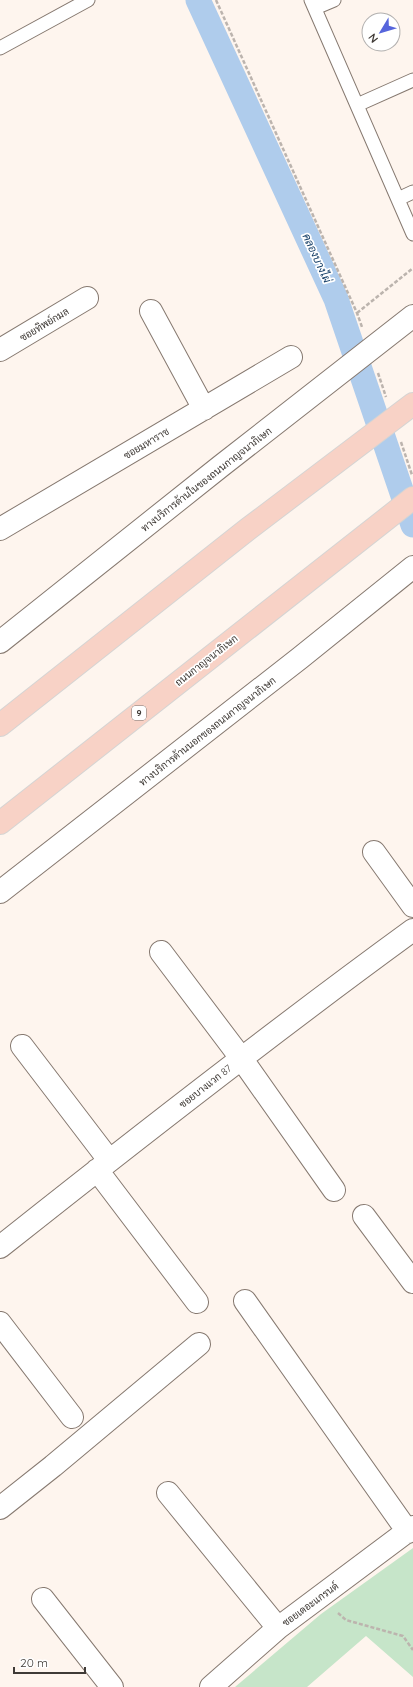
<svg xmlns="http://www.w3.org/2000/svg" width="413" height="1687" font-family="Quicksand,Sarabun,sans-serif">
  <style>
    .green { fill: #c6e5c9 }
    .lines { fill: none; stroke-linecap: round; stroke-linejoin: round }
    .canal { stroke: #afccec; stroke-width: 25 }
    .service-casing { stroke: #867970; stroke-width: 15 }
    .minor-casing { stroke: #867970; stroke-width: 24 }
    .secondary-casing { stroke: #867970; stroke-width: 24 }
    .trunk-casing { stroke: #d5d4d3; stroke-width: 24 }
    .path { stroke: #bcb4ae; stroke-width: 2.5; stroke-dasharray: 4 2; stroke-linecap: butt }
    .service { stroke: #fff; stroke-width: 13 }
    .minor { stroke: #fff; stroke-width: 22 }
    .secondary { stroke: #fff; stroke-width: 22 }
    .trunk { stroke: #f8d2c6; stroke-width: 22 }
    .labels { text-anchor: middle; stroke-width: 3.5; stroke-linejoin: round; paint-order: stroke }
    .shield { fill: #fff; stroke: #797572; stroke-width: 1 }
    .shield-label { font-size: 9px; font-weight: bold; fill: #3f3a36 }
    .street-label { font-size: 10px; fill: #3f3a36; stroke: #fff }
    .water-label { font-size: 11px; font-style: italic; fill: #123c65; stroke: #fff }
  </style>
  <rect width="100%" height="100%" fill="#fef5ee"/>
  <!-- green -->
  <path class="green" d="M413 1548V1677L366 1636 307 1687H235L321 1614Z"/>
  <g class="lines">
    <!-- canal -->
    <path class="canal" d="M198 0 336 299 413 525"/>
    <defs>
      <path id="service" d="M311 0 413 234
        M315 8 334 0
        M0 48 88 0
        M357 105 413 80
        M398 199 413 192"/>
      <path id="minor" d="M151 311 204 409
        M0 350 87 298
        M0 529 291 357
        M374 852 413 906
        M161 952 241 1058 334 1190
        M22 1046 109 1160
        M97 1170 197 1302
        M364 1216 413 1282
        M0 1247C136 1139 273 1032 413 930
        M245 1301 408 1532
        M0 1323 72 1417
        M168 1493 278 1628
        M0 1508 53 1466 199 1344
        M43 1599 112 1687
        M211 1687 278 1628 413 1527"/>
      <path id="secondary" d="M0 642 221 466 413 316
        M0 892 300 658 413 567"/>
      <path id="trunk" d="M0 725 248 529 413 404
        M0 823 413 498"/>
    </defs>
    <!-- service casing -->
    <use href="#service" class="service-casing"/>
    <!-- minor casing -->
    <use href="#minor" class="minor-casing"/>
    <!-- secondary casing -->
    <use href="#secondary" class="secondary-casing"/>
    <!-- trunk casing -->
    <use href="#trunk" class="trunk-casing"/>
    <!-- path -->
    <path class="path" d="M216 0 357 313 362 327
      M357 313 413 268
      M378 373 386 397
      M401 442 412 475
      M338 1613 346 1620 403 1636 413 1650"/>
    <!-- service -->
    <use href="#service" class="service"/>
    <!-- minor -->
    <use href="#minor" class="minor"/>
    <!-- secondary -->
    <use href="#secondary" class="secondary"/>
    <!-- trunk -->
    <use href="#trunk" class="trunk"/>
  </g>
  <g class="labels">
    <!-- shield labels -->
    <rect class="shield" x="132" y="706" width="14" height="14" rx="3"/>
    <g class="shield-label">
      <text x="139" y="716">9</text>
    </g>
    <!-- street labels -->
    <g class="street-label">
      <text transform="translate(44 324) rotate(-31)" y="4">ซอยทิพย์กมล</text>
      <text transform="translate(146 443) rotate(-31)" y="4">ซอยมหาราช</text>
      <text transform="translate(206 479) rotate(-38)" y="4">ทางบริการด้านในของถนนกาญจนาภิเษก</text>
      <text transform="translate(206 660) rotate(-38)" y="4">ถนนกาญจนาภิเษก</text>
      <text transform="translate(207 731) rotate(-38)" y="4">ทางบริการด้านนอกของถนนกาญจนาภิเษก</text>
      <text transform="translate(205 1086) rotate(-38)" y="4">ซอยบางแวก 87</text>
      <text transform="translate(310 1604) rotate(-36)" y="4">ซอยเดอะแกรนด์</text>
    </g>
    <!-- water labels -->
    <g class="water-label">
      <text transform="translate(317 258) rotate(65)" y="4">คลองบางไผ่</text>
    </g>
  </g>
  <!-- north arrow -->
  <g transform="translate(381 32) rotate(232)"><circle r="19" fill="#ffffff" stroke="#b2b0af"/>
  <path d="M0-3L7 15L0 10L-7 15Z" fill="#5665dc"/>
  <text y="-6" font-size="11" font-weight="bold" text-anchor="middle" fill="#3f3a36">N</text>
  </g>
  <!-- scale -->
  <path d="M14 1667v6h71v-6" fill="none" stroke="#3f3a36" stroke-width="2"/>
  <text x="20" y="1667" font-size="12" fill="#3f3a36" stroke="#ffffff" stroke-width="3" paint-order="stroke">20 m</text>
</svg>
